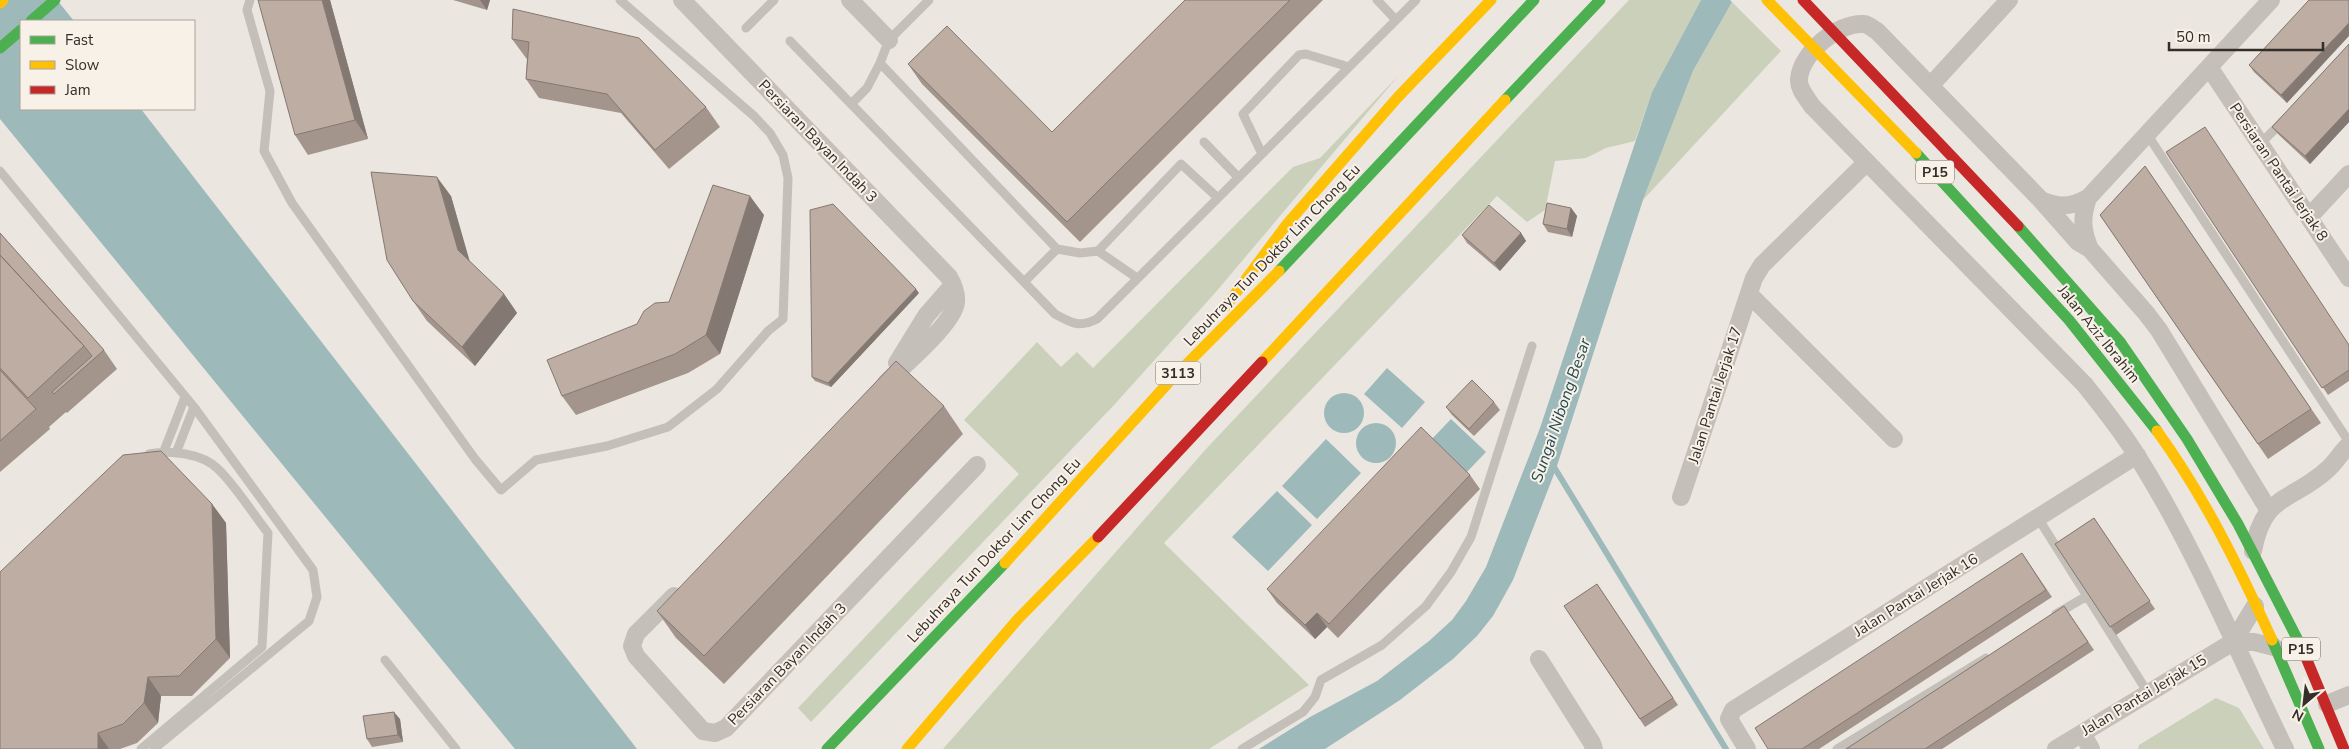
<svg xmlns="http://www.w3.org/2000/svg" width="2349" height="749" font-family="'Nunito Sans',sans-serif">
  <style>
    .green { fill: #cbd0bb }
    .water { fill: #9eb9ba }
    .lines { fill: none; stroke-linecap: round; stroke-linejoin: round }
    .stream { stroke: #9eb9ba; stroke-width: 6 }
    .lane { stroke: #c4bfb9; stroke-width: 9 }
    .street { stroke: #c4bfb9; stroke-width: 18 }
    .fast { stroke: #4caf50; stroke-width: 11 }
    .slow { stroke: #ffc107; stroke-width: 11 }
    .jam { stroke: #c62828; stroke-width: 11 }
    .wall { fill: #a3958c }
    .shaded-wall { fill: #847972 }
    .building { fill: #bdada3; stroke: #847972 }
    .labels { text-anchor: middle; stroke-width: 4; stroke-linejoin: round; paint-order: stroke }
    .shield { fill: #f8f1e8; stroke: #6f6862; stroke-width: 1 }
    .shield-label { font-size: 14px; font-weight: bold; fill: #342d28 }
    .street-label { font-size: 15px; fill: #342d28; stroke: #f8f1e8 }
    .water-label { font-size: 16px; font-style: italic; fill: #214b52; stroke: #f8f1e8 }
  </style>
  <rect width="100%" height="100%" fill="#ebe7e0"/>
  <!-- green -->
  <path class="green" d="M1629 0H1701L1652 92 1635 141 1606 148 1586 158 1555 161 1545 210 1527 222 1497 196 1164 543 1309 685 1209 749H943L1206 449Z
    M1732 2 1781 51 1643 200 1693 71Z
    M1399 75 1215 293 1114 405 811 722 798 708 1019 474 964 420 1037 342 1061 367 1077 352 1093 368 1293 167 1320 158Z
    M2216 698 2239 708 2264 749H2138L2139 745Z"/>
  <!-- water -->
  <path class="water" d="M0 0H57L74 21H21V109H141L637 749H515L0 119Z
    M1701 0H1730L1732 2 1693 71 1643 200 1556 469 1513 580 1493 616 1477 636 1453 659 1400 700 1325 749H1259L1310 717 1377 681 1429 641 1452 620 1466 601 1486 567 1540 428 1652 92Z
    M1387 368 1425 402 1402 428 1364 394Z
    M1324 413a20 20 0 1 1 40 0a20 20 0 1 1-40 0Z
    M1451 419 1486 452 1466 473 1431 440Z
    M1356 443a20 20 0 1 1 40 0a20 20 0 1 1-40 0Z
    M1326 439 1361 473 1317 519 1282 486Z
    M1277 491 1312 525 1268 571 1232 537Z"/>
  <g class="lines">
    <!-- stream -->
    <path class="stream" d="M1551 462 1726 749"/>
    <!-- lane -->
    <path class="lane" d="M250 0 247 10 270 91 264 151 292 203 475 459 501 490 536 460 607 446 668 427 717 389 768 331 783 319 788 178 783 155 770 133 754 116 620 0
      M1377 0 1396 20
      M746 28 774 0
      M790 41 1055 314C1072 323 1079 328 1097 319L1416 0
      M880 63 1057 249 1080 253 1098 251 1137 278
      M851 104 867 88 880 63 889 40 929 0
      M2147 134 2349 442
      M1204 142 1238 177
      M2260 144 2283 121
      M1262 154 1243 114 1299 55 1306 54 1349 67
      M0 171 194 407 313 570 317 597 309 621 154 749
      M1098 251 1181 164 1218 198
      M1024 282 1057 249
      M164 451 185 397
      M176 453 194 407
      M2038 518 2148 693
      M2056 614 2087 596
      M385 660 456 749
      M141 749 262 647 268 533C253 514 235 485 218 469 202 453 170 450 149 454
      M1242 749 1303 712 1315 697 1321 680 1382 645 1426 606 1451 572 1471 537 1532 346
      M1837 749 1986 658"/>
    <!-- street -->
    <path class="street" d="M682 0 949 277C953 284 957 293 956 302 954 324 902 366 886 383
      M850 0 889 40
      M2209 67 2349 278
      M1931 85 2009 0
      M2088 198C2081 218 2082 230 2090 249
      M2041 200C2060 208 2070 207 2088 198L2271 0
      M2309 217 2349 174
      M1749 294 1894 439
      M897 363 926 316 953 285
      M1681 497 1754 278 1762 265 1867 162
      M2268 509 2159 330 2146 313 2090 249 2078 242 2041 200 1877 31C1873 29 1868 24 1864 24 1838 22 1801 53 1799 79 1798 89 1807 98 1812 106L2085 385C2103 408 2122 431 2137 456 2195 548 2237 651 2285 749
      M2253 551C2264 492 2291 503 2328 469 2336 462 2341 452 2349 445
      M674 596 636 634 632 646 636 656 703 731 715 733 726 728 977 465
      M2233 642H2254L2274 647
      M1539 659 1592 743 1594 749
      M2327 704 2349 695
      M2082 733 2091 749
      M1747 749 1729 719 1733 710 2137 455
      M2056 749 2233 642 2255 606"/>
    <!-- fast -->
    <path class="fast" d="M31 21 55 0
      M0 48 21 30
      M1505 100 1600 0
      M1916 153 2069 320 2157 431
      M2018 226 2121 343 2187 439 2238 524 2302 648
      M1279 271 1534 0
      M2272 640 2319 749
      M827 749 1005 563"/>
    <!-- slow -->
    <path class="slow" d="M1767 0 1916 153
      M0 3 3 0
      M1226 306 1287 224 1398 97 1491 0
      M1262 362 1505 100
      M2157 431C2204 496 2239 567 2272 640
      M1005 563 1168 383 1279 271
      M907 749 1017 620 1098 537"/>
    <!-- jam -->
    <path class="jam" d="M1803 0 2018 226
      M1098 537 1262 362
      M2302 648 2344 749"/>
  </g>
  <!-- wall -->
  <path class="wall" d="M330 0 368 139 308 155 295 135Z
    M453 0H490L487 10Z
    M1185 0H1323L1080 242 922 84 908 64 1052 132Z
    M2309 0 2287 103 2254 72 2249 65Z
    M513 9 706 107 720 127 669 169 621 113 539 98 526 79 527 59 526 58 512 39Z
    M2349 44V122L2310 164 2278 134 2272 127Z
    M2166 152 2349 345V381L2328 395Z
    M2145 166 2321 423 2268 459 2100 215Z
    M451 196 469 261 504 294 517 313 475 366 427 321 413 301Z
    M1571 208 1577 216 1572 237 1548 232 1543 224Z
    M764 215 720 354 688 373 576 415 562 396 637 324 669 302Z
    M0 233 104 350 117 369 67 413 66 412 49 427 50 429 0 472Z
    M1521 233 1526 241 1500 271 1467 243 1462 235Z
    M919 293 831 387 815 381 812 377Z
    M1494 402 1500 410 1474 436 1452 415 1446 407Z
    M944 406 963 434 724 684 676 638 657 611Z
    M1470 475 1480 489 1338 638 1327 627 1315 639 1277 603 1267 589Z
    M212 504 226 523 230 658 192 696H161L158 723 137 743 120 749H0Z
    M2094 518 2155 609 2116 635 2055 544Z
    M2022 553 2052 597 1819 749H1768Z
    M1597 584 1678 705 1645 727 1564 606Z
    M2064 606 2094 650 1942 749H1846Z
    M400 719 403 742 372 747 367 739Z"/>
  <!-- shaded-wall -->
  <path class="shaded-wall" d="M322 0H330L368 139 355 120Z
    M480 0H490L487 10Z
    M2349 23V36L2287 103 2281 95Z
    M2349 109V122L2310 164 2305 156Z
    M437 177 451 196 472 269 458 250Z
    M750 196 764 215 720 354 706 335Z
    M1571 208 1577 216 1572 237 1567 229Z
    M1521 233 1526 241 1500 271 1494 263Z
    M916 289 919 293 831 387 828 383Z
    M504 294 517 313 475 366 462 347Z
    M212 504 226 523 230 658 216 639Z
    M1317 613 1327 627 1315 639 1305 625Z
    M148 677 161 696 158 723 144 703Z
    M394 712 400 719 403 742 398 735Z
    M98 733 109 749H98Z"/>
  <!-- building -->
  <path class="building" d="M258 0H322L355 120 295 135Z
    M1185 0H1290L1067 222 908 64 947 26 1052 132Z
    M2309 0H2349V23L2281 95 2249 65Z
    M513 9 639 38 706 107 655 150 607 94 526 79 529 42 512 39Z
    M2349 44V109L2305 156 2272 127Z
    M2205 127 2349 345V370L2322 388 2166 152Z
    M2145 166 2311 409 2258 444 2100 215Z
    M371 172 437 177 458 250 504 294 462 347 413 301 387 260Z
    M713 185 750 196 706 335 675 354 562 396 547 360 637 324 644 311 655 303 669 302Z
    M1547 203 1571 208 1567 229 1543 224Z
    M833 204 916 289 828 383 812 377 810 210Z
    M1489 205 1521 233 1494 263 1462 235Z
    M0 233 104 350 54 394 52 392 92 356 84 346 0 255Z
    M0 255 84 346 28 398 0 368Z
    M896 361 944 406 704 656 657 611Z
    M0 370 36 409 0 441Z
    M1472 380 1494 402 1469 429 1446 407Z
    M1421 427 1470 475 1329 624 1317 613 1305 625 1267 589Z
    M161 451 212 504 216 639 179 676 148 677 144 703 123 724 98 733V749H0V572L123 455Z
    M2094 518 2150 601 2110 627 2055 544Z
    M2022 553 2046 590 1802 749H1768L1755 728Z
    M1597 584 1673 698 1640 719 1564 606Z
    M2064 606 2088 642 1925 749H1846Z
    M394 712 398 735 367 739 363 716Z"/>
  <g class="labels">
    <!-- shield labels -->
    <g class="shield">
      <rect x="1916" y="160.5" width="38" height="23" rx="4"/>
      <rect x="1155.5" y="361.5" width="45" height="23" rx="4"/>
      <rect x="2282" y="637.5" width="38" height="23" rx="4"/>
    </g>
    <g class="shield-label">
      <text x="1935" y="177">P15</text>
      <text x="1178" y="378">3113</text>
      <text x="2301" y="654">P15</text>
    </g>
    <!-- street labels -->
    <g class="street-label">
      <text transform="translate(818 141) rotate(46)" y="5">Persiaran Bayan Indah 3</text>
      <text transform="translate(2279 172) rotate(56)" y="5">Persiaran Pantai Jerjak 8</text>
      <text transform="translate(1272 255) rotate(-46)" y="5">Lebuhraya Tun Doktor Lim Chong Eu</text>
      <text transform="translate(2099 334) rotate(51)" y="5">Jalan Aziz Ibrahim</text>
      <text transform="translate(1715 395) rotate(-72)" y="5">Jalan Pantai Jerjak 17</text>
      <text transform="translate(994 550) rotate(-47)" y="5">Lebuhraya Tun Doktor Lim Chong Eu</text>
      <text transform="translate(1916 595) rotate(-32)" y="5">Jalan Pantai Jerjak 16</text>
      <text transform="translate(787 664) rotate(-46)" y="5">Persiaran Bayan Indah 3</text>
      <text transform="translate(2144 695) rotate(-31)" y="5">Jalan Pantai Jerjak 15</text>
    </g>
    <!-- water labels -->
    <g class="water-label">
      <text transform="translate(1560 410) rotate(-71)" y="6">Sungai Nibong Besar</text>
    </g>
  </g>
  <!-- legend -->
  <rect x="20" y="20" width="175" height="90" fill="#f8f1e8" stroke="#aaa39b"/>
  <rect x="30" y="36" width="25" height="8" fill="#4caf50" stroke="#aaa39b"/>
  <text x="65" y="45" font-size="15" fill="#342d28">Fast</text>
  <rect x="30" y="61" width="25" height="8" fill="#ffc107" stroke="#aaa39b"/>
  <text x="65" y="70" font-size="15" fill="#342d28">Slow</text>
  <rect x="30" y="86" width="25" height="8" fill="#c62828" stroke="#aaa39b"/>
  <text x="65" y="95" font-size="15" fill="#342d28">Jam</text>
  <!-- north arrow -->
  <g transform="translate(2304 704) rotate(208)" stroke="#f8f1e8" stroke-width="4" paint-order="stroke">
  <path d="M0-4L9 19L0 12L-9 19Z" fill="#342d28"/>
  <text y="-8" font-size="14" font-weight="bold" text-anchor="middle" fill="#342d28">N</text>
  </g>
  <!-- scale -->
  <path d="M2169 42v8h154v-8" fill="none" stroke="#342d28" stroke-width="2.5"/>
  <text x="2176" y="42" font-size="15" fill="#342d28" stroke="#f8f1e8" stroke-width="4" paint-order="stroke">50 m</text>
</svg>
